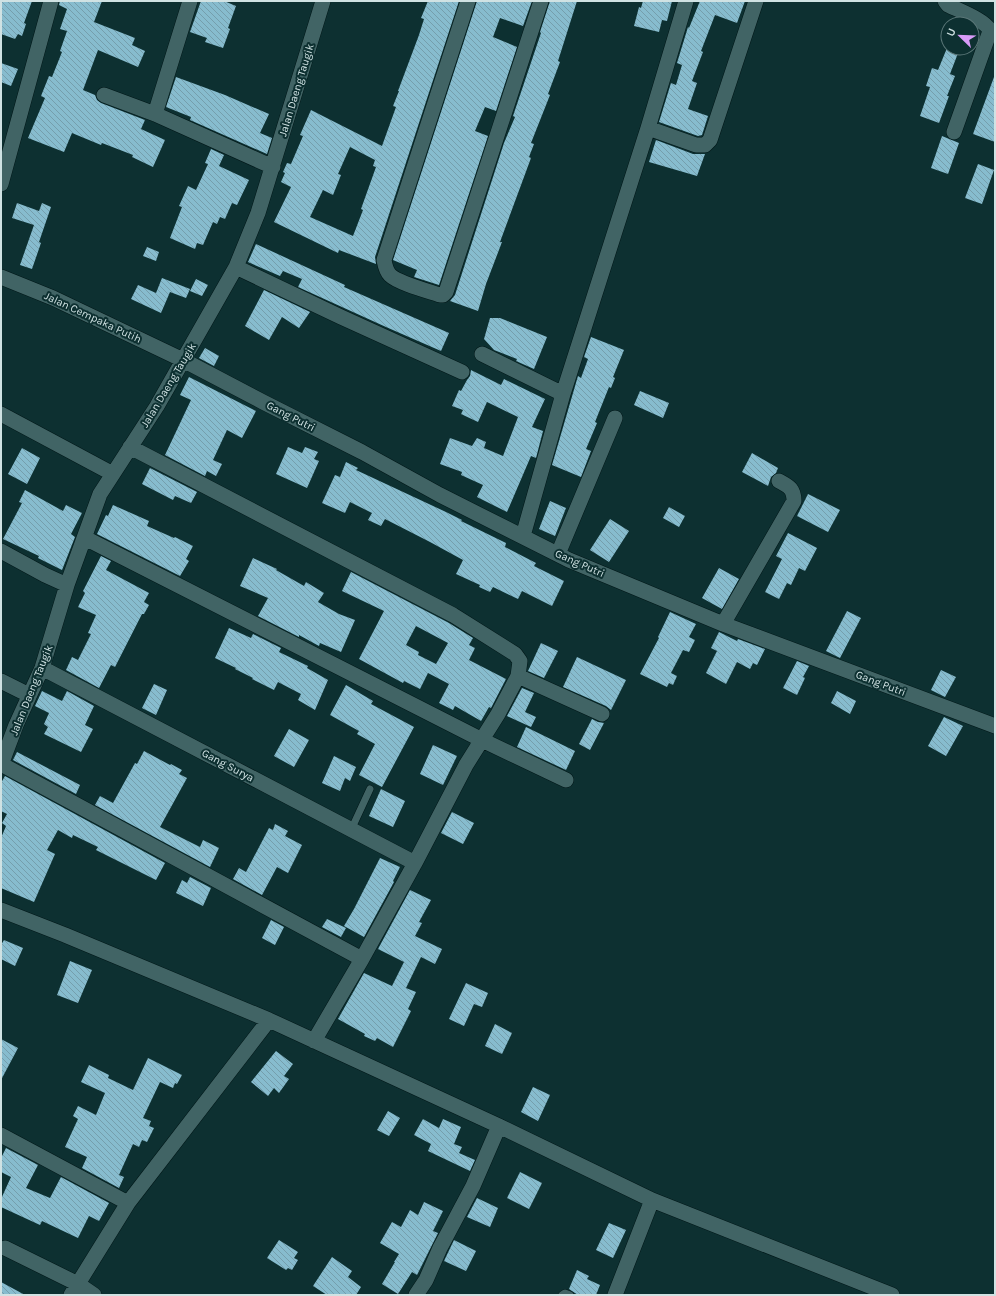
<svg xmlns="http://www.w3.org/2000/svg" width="996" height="1296" font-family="Karla,sans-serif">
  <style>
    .building { fill: url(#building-back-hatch); fill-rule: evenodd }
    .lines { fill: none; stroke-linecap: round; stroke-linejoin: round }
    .service-casing { stroke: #001718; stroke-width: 8 }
    .minor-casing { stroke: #001718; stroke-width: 16 }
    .service { stroke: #416465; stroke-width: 7 }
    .minor { stroke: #416465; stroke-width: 15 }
    .labels { text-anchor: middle; stroke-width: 4; stroke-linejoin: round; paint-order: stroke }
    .street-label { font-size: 11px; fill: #d0e2e3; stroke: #0d3031 }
  </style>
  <defs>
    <pattern id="building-back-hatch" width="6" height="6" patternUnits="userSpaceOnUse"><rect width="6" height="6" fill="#87bcce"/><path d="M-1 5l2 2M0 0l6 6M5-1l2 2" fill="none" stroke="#759eac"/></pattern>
  </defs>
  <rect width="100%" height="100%" fill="#0d3031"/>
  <!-- building -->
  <path class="building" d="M1 1H32L24 23 26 24 22 36 18 34 15 39 1 34Z
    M60 1H102L94 22 135 38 132 45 145 51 138 67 98 50 83 90 95 95 97 100 101 103 145 120 141 129 165 140 153 167 132 157 133 155 102 143 101 145 72 133 64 152 28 138 45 98 41 96 49 76 52 77 62 52 60 51 67 31 60 29 67 9 59 5Z
    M201 1H224L236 6 228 28 230 29 223 48 205 42 207 38 190 32Z
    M428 1H459L375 257 376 264 339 250 338 253 274 222 291 187 281 182 285 173 283 172 287 163 291 164 303 136 300 135 311 110 382 146 396 107 393 106 399 91H398L419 35 424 19 421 18ZM350 147 375 160 373 166 376 167 361 209 363 210 353 236 310 217 323 190 333 195 341 175 338 174Z
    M477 1H532L523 26 500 18 493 37 517 47 496 111 485 107 475 131 488 136 439 285 414 277 417 270 393 260Z
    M550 1H577L558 61 560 62 548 94 550 95 531 143 534 144 529 157 531 158 500 242H502L486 284 478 311 450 301 455 295 504 143 515 117 513 116 541 33 540 32Z
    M643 1H672L667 21 662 20 659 32 634 26 639 7 641 8Z
    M700 1H745L737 23 715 15 701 51 703 52 692 81 697 83 688 109 708 116 702 135 698 136 659 122 671 83 676 85 682 65 677 63 688 27 689 28Z
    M947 48H960L950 74 955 76 947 96H949L939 123 920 116 930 87 926 86 932 68 938 70Z
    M1 63 18 69 11 86 1 82Z
    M176 77 225 95 269 114 260 133 272 138 267 154 190 120 191 117 166 107Z
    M994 77H995V142L973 134Z
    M942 136 959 143 948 174 931 168Z
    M656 140 693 154H705L697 176 649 162Z
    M211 149 224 155 219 166 249 180 237 205 232 203 225 219 220 217 217 224 213 222 203 245 197 243 195 249 170 238 182 207 179 206 188 186 196 190 208 164 205 163Z
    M978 164 994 170 982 204 965 198Z
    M17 203 39 211 42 203 51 207 39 242 41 243 32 269 20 265 34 225 12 218Z
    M256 244 345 285 344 287 449 333 441 351 386 327 298 287 302 279 283 271 280 276 248 262Z
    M147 247 159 252 156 261 143 256Z
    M162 278 190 289 186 298 170 292 161 313 131 299 138 285 156 293Z
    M196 279 208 285 202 296 190 291Z
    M264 290 310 312 299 328 282 317 269 340 245 326Z
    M490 318H500L547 337 534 369 516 361 517 359 494 350 484 339Z
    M591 337 624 350 613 377 615 378 611 388 609 387 595 422 597 423 586 449 591 451 581 477 552 465 578 376 581 378 588 359 584 357Z
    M205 348 219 356 214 366 199 358Z
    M471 370 501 385 504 379 545 399 532 427 543 431 536 458 531 456 507 512 477 497 483 485 461 475 462 472 440 464 450 438 472 446 477 438 486 442 484 448 503 456 518 417 487 402 478 422 461 414 463 410 452 406 459 390 461 391 467 380 470 376Z
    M189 377 256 411 242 438 227 430 213 460 222 464 216 476 207 471 205 476 165 455 191 400 180 395Z
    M640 391 669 403 663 418 634 405Z
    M288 447 302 453 305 447 318 452 314 459 319 461 307 488 276 474Z
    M22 448 40 458 27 484 8 474Z
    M752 453 778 468 776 473 771 477 768 486 742 472Z
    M346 462 358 468 356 470 446 512 462 520 461 521 506 543 505 547 536 563 534 566 564 581 552 606 522 591 518 599 493 587 490 592 479 587 480 585 456 574 463 560 430 542 385 519 381 526 368 520 372 513 350 502 345 513 322 503 335 475 340 477Z
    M150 468 197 492 191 503 175 496 173 500 142 484Z
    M25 490 63 511 66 505 82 513 71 534 75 537 62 570 38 558 39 556 3 539 22 503 19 502Z
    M808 494 840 510 828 532 797 516Z
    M550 501 566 508 555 536 539 529Z
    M113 505 149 521 147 526 174 538 175 537 193 546 186 559 189 561 180 576 97 534 106 515 108 516Z
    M669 507 685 516 679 527 663 518Z
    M610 519 629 531 609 562 590 550Z
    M788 533 817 548 805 571 799 568 791 585 787 583 779 599 765 592 782 559 776 556Z
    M101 556 111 561 106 570 149 593 144 602 149 605 144 614H142L115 667 111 665 99 688 66 670 72 657 78 660 91 634 88 633 96 615 78 607 85 593 83 591Z
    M253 558 277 569 276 570 304 586 306 582 324 593 318 602 339 614 355 620 341 652 320 643 319 646 299 635V637L258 616 268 598 240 586Z
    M719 568 739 579 722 609 702 598Z
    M351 572 449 623 473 638 469 645 475 648 469 660 506 679 491 708 489 707 481 721 455 706 453 710 439 703 449 684 428 673 420 689 404 681 403 683 359 659 384 611 342 591ZM416 626 448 643 436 664 418 655 419 652 406 645Z
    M847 611 861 618 840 658 826 651Z
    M670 612 696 624 689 637 695 640 689 652 683 650 671 673 677 676 673 685 669 683 667 687 640 674 659 638 658 637Z
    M229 628 251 638 253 634 281 648 279 652 308 666 307 668 328 680 315 710 298 700 301 694 278 682 274 690 252 679 253 678 235 669 236 668 215 658Z
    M719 632 737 641 738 639 765 649 757 665 753 663 750 669 737 662 726 684 706 673 717 651 711 648Z
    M541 643 558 651 544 678 528 671Z
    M577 657 626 680 611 710 606 706 563 687Z
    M797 661 809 666 803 677 805 678 797 695 783 688Z
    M941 670 956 677 945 697 931 690Z
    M154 684 167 690 156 715 142 708Z
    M346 685 373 701 371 704 414 727 382 787 359 775 375 744 357 734 359 731 330 715Z
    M522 688 534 693 525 712 536 717 531 727 507 716Z
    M42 691 62 701 67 691 94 706 85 725 93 729 81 752 44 734 48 727 44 724 49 713 35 706Z
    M837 691 856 701 850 714 831 703Z
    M944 717 963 726 946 756 928 746Z
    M592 719 598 722 604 723 590 750 579 744Z
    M526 727 575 751 566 770 517 747Z
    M289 729 309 740 294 767 274 756Z
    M433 745 457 756 443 785 420 774Z
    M144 751 170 765 171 764 182 770 179 774 187 778 160 827 200 847 203 840 219 848 210 867 95 805 100 796 113 803 135 763 137 764Z
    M17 752 80 785 76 794 13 760Z
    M334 756 356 767 350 781 345 778 340 791 322 783Z
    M5 776 165 863 156 880 96 850 98 847 73 835 72 838 58 830 47 850 55 854 34 902 1 888V838L6 826 2 823 7 814 1 811V783Z
    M381 789 405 801 393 827 369 816Z
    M452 812 474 823 463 844 441 833Z
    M275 824 288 831 285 836 302 845 288 873 277 867 262 895 233 879 239 868 246 872 269 828 273 830Z
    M380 858 400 867 393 881 394 882 364 937 344 926 354 909Z
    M190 877 211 888 203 906 176 893 182 880 187 883Z
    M410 890 431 900 419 922 422 923 415 936 442 949 435 964 421 957 406 988 416 992 408 1009 411 1011 393 1047 377 1038 375 1041 364 1036 365 1034 338 1019 364 973 392 986 404 962 378 949Z
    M327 919 346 928 341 937 322 927Z
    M271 920 284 927 275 945 262 938Z
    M4 940 23 948 15 966 1 959V945Z
    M70 961 92 970 78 1003 57 995Z
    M466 983 488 993 482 1007 474 1004 464 1026 449 1019Z
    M495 1024 512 1033 502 1054 485 1046Z
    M1 1039 18 1048 1 1080Z
    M276 1051 293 1064 284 1076 289 1079 279 1093 274 1088 268 1096 251 1082Z
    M148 1058 182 1075 177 1084 175 1083 173 1088 160 1082 143 1118 151 1121 149 1126 154 1128 147 1142 142 1140 139 1147 133 1144 119 1175 124 1177 119 1188 82 1168 87 1157 65 1147 78 1119 73 1116 78 1106 96 1115 105 1093 81 1082 89 1065 109 1075 108 1078 133 1090Z
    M533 1087 550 1095 538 1121 521 1112Z
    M388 1111 400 1118 389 1136 377 1130Z
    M423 1119 439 1128 443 1119 461 1127 454 1144 462 1147 459 1153 475 1160 470 1171 428 1151 431 1144 414 1135Z
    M6 1148 38 1165 26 1188 50 1198 61 1177 109 1203 99 1221 89 1216 78 1238 42 1221 40 1225 1 1207V1199L11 1177 1 1172V1158Z
    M520 1172 542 1183 529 1209 507 1198Z
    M477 1198 498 1208 490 1227 467 1217Z
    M424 1202 443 1211 433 1231 438 1233 417 1275 412 1272 398 1294 382 1284 395 1262H394L399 1254 380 1243 392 1222 401 1227 410 1210 418 1215Z
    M609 1223 626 1230 613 1258 596 1250Z
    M279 1240 298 1252 294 1258 298 1260 292 1270 288 1268 286 1270 267 1258Z
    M454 1240 476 1251 466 1271 444 1261Z
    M332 1257 352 1271 348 1277 361 1287 356 1295H327L313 1286Z
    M577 1270 589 1276 587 1279 600 1285 596 1295H578L569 1289Z
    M1 1282 25 1295H1Z"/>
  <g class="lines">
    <defs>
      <path id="service" d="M351 830 370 789
        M562 1295 565 1293 570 1295"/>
      <path id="minor" d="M468 1 384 260C385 265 386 271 390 275 398 283 428 291 440 295H443L446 292 541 1
        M945 1 948 5C958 10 987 21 990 31L954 132
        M104 95 155 114 273 167
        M155 114 190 1
        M648 128 696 145H705L710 140 756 1
        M1 184 51 1
        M236 267 341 317 462 372
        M1 277 53 298 183 360 263 402 362 452 440 495 569 560 723 624 995 726
        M482 354 563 394
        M1 414 113 474
        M130 447 453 615 515 654 520 661 518 676 498 714 466 765 415 863 362 959 314 1041
        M523 536 563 394 648 128 686 1
        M85 538 482 740 566 780
        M1 551 45 575 67 585
        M558 554 615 418
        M723 624 794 501C794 488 788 486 779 481
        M42 668 415 863
        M518 676 602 714
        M1 681 29 695
        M1 764 362 959
        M1 765 16 725 42 668 67 585 100 494 157 406 236 267 258 213 323 1
        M1 910 65 935 269 1020 499 1126 652 1200 892 1295
        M1 1135 128 1203
        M5 1248 78 1284 94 1295
        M71 1295 128 1203 269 1020
        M416 1295 426 1280 440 1248 473 1186 499 1126
        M615 1295 652 1200"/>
    </defs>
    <!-- service casing -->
    <use href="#service" class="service-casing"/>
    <!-- minor casing -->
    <use href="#minor" class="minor-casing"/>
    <!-- service -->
    <use href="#service" class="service"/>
    <!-- minor -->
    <use href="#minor" class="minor"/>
  </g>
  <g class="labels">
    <!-- street labels -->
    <g class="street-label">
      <text transform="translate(296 90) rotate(-73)" y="4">Jalan Daeng Taugik</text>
      <text transform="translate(93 317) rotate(25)" y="4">Jalan Cempaka Putih</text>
      <text transform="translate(168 385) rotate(-59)" y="4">Jalan Daeng Taugik</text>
      <text transform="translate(291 416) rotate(27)" y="4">Gang Putri</text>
      <text transform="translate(580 563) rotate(24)" y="4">Gang Putri</text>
      <text transform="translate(881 683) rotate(21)" y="4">Gang Putri</text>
      <text transform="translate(31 690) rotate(-68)" y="4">Jalan Daeng Taugik</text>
      <text transform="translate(228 765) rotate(28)" y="4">Gang Surya</text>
    </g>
  </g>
  <!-- border -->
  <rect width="996" height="1296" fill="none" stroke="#d0e2e3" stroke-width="4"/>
  <!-- north arrow -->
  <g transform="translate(960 36) rotate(293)"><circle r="19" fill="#0d3031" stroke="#5b7778"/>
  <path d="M0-3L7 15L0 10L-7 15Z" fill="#d89bf8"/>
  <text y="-6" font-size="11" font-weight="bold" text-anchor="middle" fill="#d0e2e3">U</text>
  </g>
</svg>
